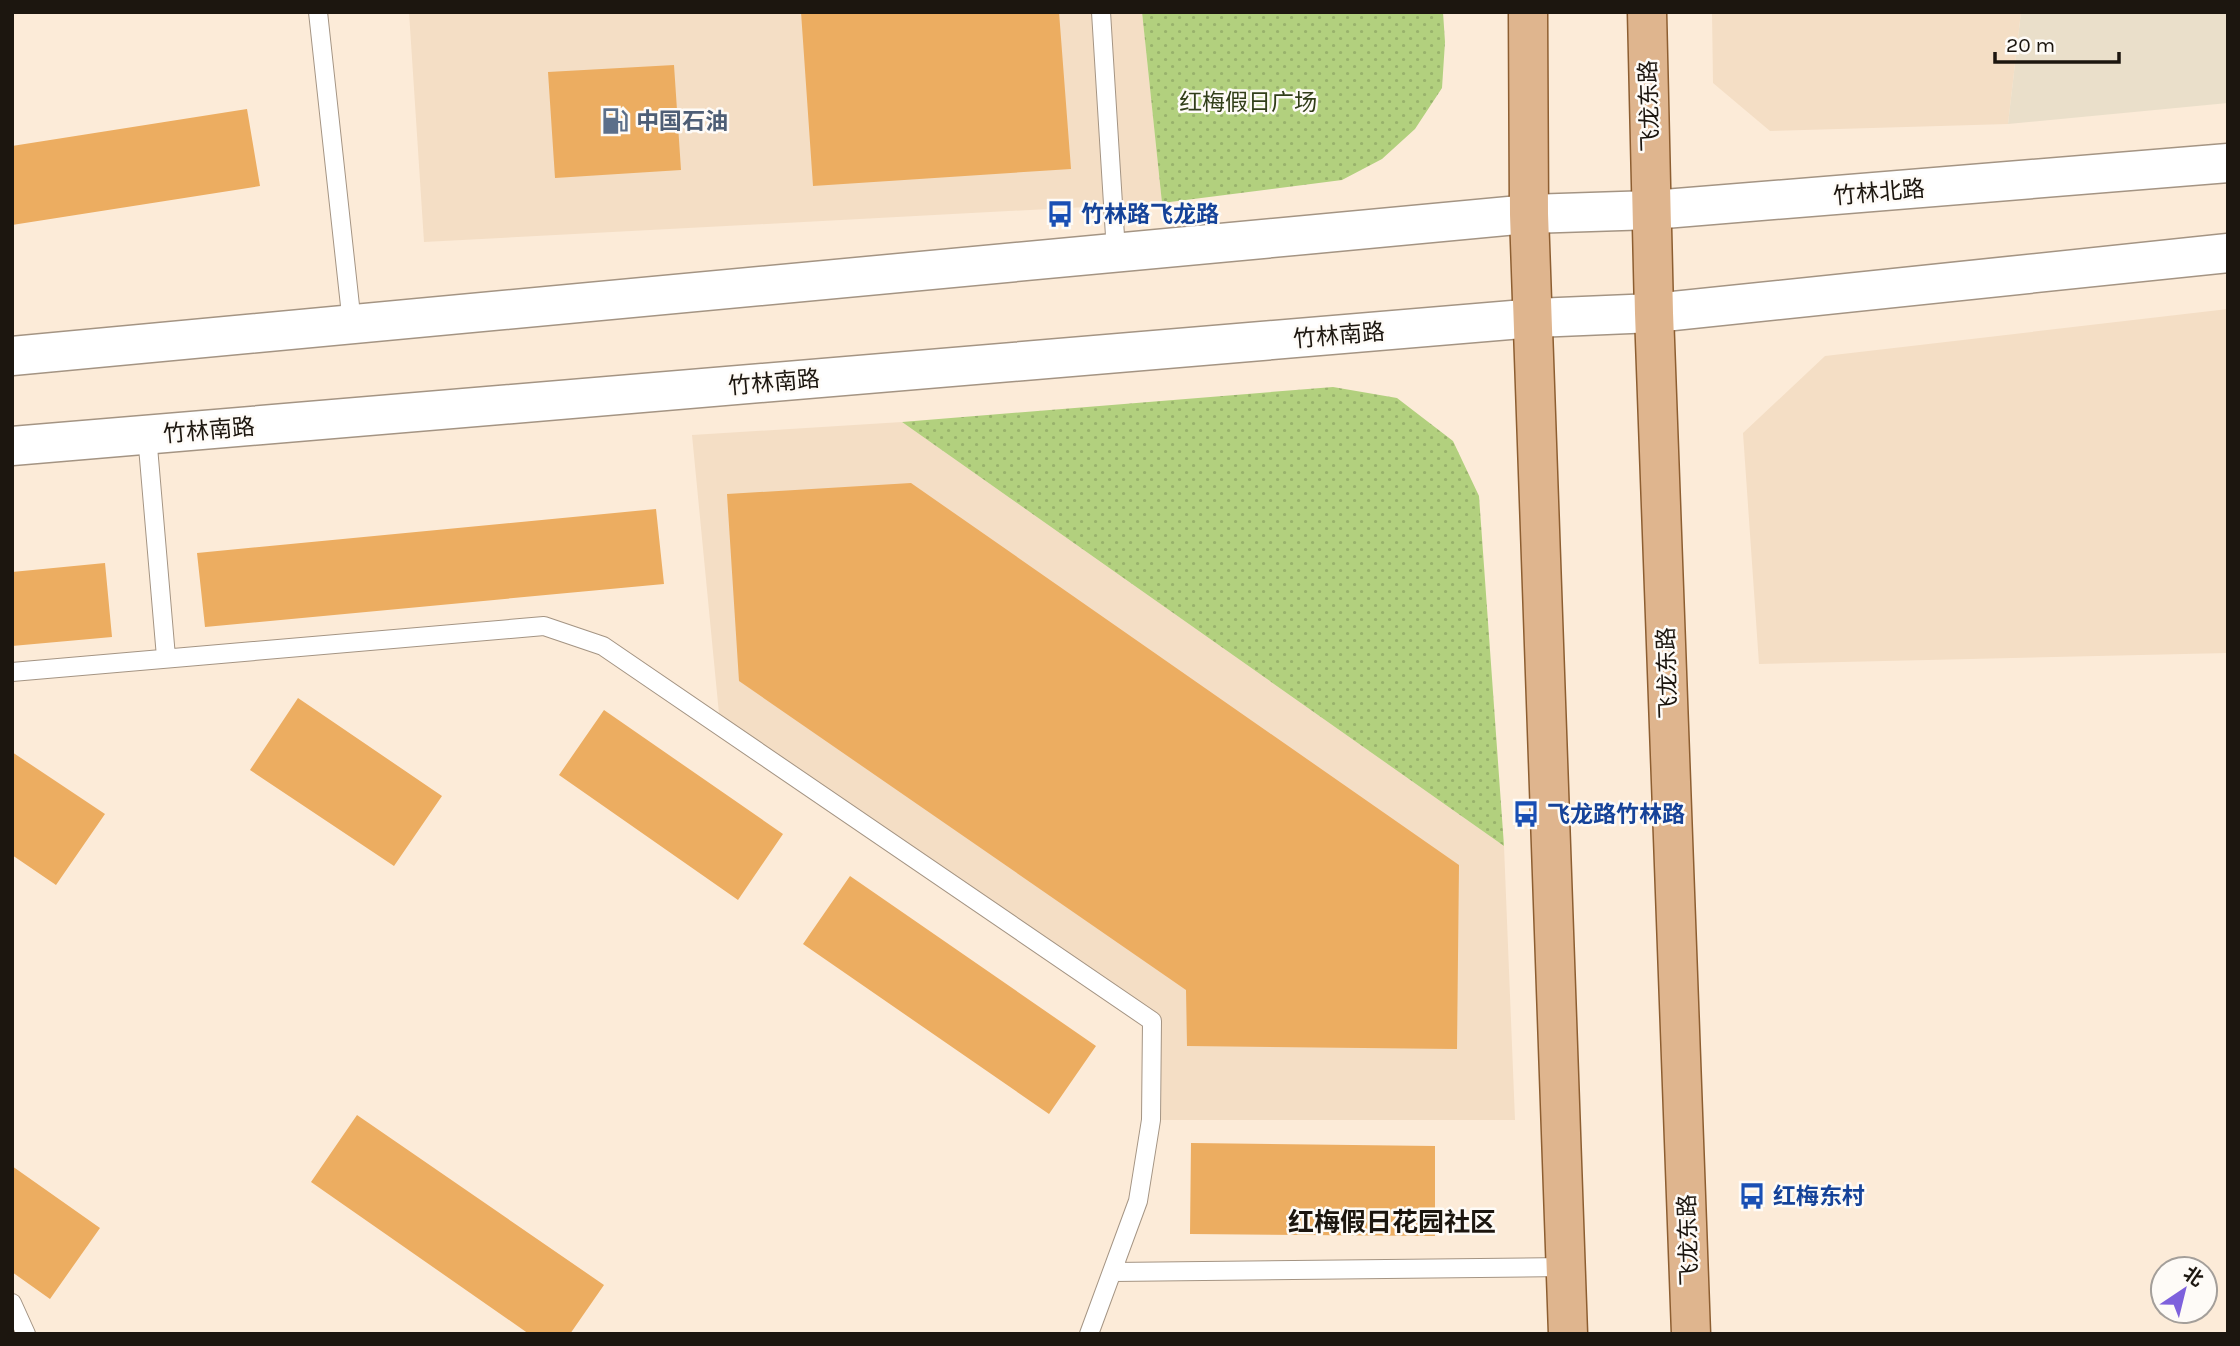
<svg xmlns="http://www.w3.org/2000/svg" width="2240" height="1346" font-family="Karla,'Noto Sans SC',sans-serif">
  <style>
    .built { fill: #f4dec5 }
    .medical { fill: #eadfca }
    .park { fill: url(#park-dots) }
    .building { fill: #ecad61 }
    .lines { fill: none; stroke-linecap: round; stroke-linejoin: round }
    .service-casing { stroke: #a49483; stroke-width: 20 }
    .secondary-casing { stroke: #a49483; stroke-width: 41 }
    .primary-casing { stroke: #8d5e31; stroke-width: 41 }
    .service { stroke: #fff; stroke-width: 18 }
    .secondary { stroke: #fff; stroke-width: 38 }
    .primary { stroke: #dfb58e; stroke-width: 38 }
    .labels { text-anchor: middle; stroke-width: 5; stroke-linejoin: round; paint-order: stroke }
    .park-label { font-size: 23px; fill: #313e19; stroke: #fefbf7 }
    .street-label { font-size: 23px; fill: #1c160f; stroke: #fefbf7 }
    .service-label { font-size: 23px; font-weight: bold; fill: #4e5e75; stroke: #fefbf7; text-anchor: start }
    .transit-label { font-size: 23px; font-weight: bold; fill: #164399; stroke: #fefbf7; text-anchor: start }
    .quarter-label { font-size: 26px; font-weight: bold; fill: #1c160f; stroke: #fefbf7 }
  </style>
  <defs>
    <pattern id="park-dots" width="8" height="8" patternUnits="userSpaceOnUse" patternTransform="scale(1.75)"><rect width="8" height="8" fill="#b2d07e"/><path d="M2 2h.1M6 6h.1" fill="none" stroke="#98b26c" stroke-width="1.8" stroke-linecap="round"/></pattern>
  </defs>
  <rect width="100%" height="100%" fill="#fcebd8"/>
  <!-- built -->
  <path class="built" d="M409 12H1142L1162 203 424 242Z
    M1712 12H2021L2008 124 1770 131 1713 83Z
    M2228 309V653L1759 664 1743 433 1825 356Z
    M902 422 1504 846 1515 1120H1151L1152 1021 720 724 692 435Z"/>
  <!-- medical -->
  <path class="medical" d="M2021 12H2228V103L2008 124Z"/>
  <!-- park -->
  <path class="park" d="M1142 12H1443L1445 42 1442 88 1415 129 1382 159 1342 180 1162 203Z
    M1333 387 1397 398 1453 441 1479 496 1504 846 902 422Z"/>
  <!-- building -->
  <path class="building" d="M801 12H1059L1071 169 813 186Z
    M674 65 681 170 555 178 548 72Z
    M247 109 260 186 12 225V146Z
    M911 483 1459 865 1457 1049 1187 1046 1186 990 739 681 727 494Z
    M656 509 664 584 205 627 197 553Z
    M105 563 112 637 12 646V572Z
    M298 698 442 796 394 866 250 770Z
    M604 710 783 834 738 900 559 775Z
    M12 752 105 814 56 885 12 855Z
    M850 876 1096 1046 1049 1114 803 944Z
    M357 1115 604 1285 570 1334H529L311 1182Z
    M1191 1143 1435 1146V1236L1190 1234Z
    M12 1166 100 1228 50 1299 12 1272Z"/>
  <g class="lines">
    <defs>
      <path id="service" d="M318 12 352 324
        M1101 12 1116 252
        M147 435 166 657
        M12 672 544 626 603 646 1152 1021 1151 1120 1138 1201 1089 1334
        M1113 1272 1566 1267
        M12 1303 26 1334"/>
      <path id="secondary" d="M12 356 1529 214 1652 210 2228 163
        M12 446 1535 318 1654 313 2228 253"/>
      <path id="primary" d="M1528 12 1529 214 1568 1334
        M1647 12 1654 313 1691 1334"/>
    </defs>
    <!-- service casing -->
    <use href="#service" class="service-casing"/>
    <!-- secondary casing -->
    <use href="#secondary" class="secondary-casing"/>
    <!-- primary casing -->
    <use href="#primary" class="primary-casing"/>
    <!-- service -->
    <use href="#service" class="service"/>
    <!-- secondary -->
    <use href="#secondary" class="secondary"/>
    <!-- primary -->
    <use href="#primary" class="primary"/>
  </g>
  <!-- icons -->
  <defs>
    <symbol id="fuel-bare" viewBox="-9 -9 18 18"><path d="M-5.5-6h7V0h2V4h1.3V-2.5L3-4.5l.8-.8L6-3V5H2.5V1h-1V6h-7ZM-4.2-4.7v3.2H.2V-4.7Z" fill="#5c6f8a" stroke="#fefbf7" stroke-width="2.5" paint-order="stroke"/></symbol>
    <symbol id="bus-bare" viewBox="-9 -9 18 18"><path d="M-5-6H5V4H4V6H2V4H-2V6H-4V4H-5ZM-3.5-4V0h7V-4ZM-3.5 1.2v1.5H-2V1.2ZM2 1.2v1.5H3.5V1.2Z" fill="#1a4fb4" stroke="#fefbf7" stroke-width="2.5" paint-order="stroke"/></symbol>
  </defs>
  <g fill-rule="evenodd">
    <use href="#fuel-bare" x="596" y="102" width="38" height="38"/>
    <use href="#bus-bare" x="1041" y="195" width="38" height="38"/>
    <use href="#bus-bare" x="1507" y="795" width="38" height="38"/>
    <use href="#bus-bare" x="1733" y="1177" width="38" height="38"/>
  </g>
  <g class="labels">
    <!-- park labels -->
    <g class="park-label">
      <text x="1248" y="110">红梅假日广场</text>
    </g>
    <!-- street labels -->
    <g class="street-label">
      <text transform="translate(1649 106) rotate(-92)" y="8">飞龙东路</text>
      <text transform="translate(1879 192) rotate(-5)" y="8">竹林北路</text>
      <text transform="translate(1339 335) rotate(-5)" y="8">竹林南路</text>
      <text transform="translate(774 382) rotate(-5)" y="8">竹林南路</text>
      <text transform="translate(209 430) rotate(-5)" y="8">竹林南路</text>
      <text transform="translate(1667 673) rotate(-92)" y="8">飞龙东路</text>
      <text transform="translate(1688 1240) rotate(-92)" y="8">飞龙东路</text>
    </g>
    <!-- service labels -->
    <g class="service-label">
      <text x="636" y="129">中国石油</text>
    </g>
    <!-- transit labels -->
    <g class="transit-label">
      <text x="1081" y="222">竹林路飞龙路</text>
      <text x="1547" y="822">飞龙路竹林路</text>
      <text x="1773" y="1204">红梅东村</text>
    </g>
    <!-- quarter labels -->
    <g class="quarter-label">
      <text x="1392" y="1231">红梅假日花园社区</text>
    </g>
  </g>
  <!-- border -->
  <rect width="2240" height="1346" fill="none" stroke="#1c160f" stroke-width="28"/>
  <!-- north arrow -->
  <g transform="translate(2184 1290) rotate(35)"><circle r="33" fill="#fefbf7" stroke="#a49f9a" stroke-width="2"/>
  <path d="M0-5L12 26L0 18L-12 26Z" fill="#7e61dc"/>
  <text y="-10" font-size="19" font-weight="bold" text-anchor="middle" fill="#1c160f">北</text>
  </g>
  <!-- scale -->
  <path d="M1995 52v10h124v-10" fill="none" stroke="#1c160f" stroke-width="3.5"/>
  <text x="2006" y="52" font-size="21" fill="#1c160f" stroke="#fefbf7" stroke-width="5" paint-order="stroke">20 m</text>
</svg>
